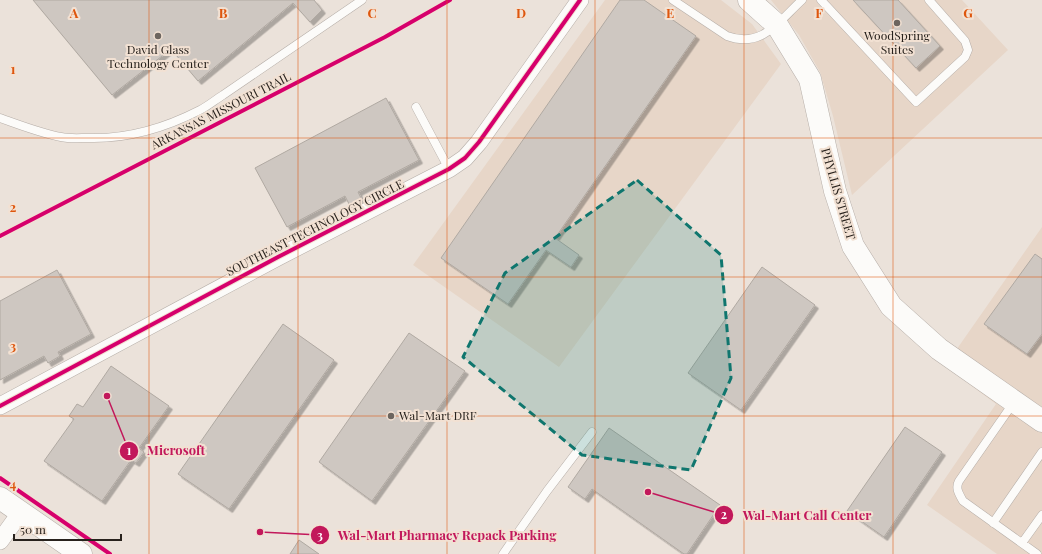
<svg xmlns="http://www.w3.org/2000/svg" width="1042" height="554" font-family="'Playfair Display',serif">
  <style>
    .built { fill: #e7d6c8 }
    .building { fill: #cec7c1; stroke: #b0a9a2; filter: url(#shadow) }
    .lines { fill: none; stroke-linecap: round; stroke-linejoin: round }
    .lane-casing { stroke: #b5ada7; stroke-width: 9 }
    .street-casing { stroke: #b5ada7; stroke-width: 18 }
    .secondary-casing { stroke: #b5ada7; stroke-width: 23 }
    .lane { stroke: #fcfbf9; stroke-width: 8 }
    .street { stroke: #fcfbf9; stroke-width: 17 }
    .secondary { stroke: #fcfbf9; stroke-width: 22 }
    .cycleway-casing { stroke: #f2e1d3; stroke-width: 6 }
    .cycleway { stroke: #d6006c; stroke-width: 4 }
    .marked { fill: #0f766e; fill-opacity: 0.2; stroke: #0f766e; stroke-width: 3; stroke-dasharray: 8 5; stroke-linejoin: round }
    .grid { fill: none; stroke: #de560d; stroke-width: 1; stroke-opacity: 0.55 }
    .poi-dot { fill: #6c655f; stroke: #f2e1d3; stroke-width: 1.5 }
    .labels { text-anchor: middle; stroke-width: 4; stroke-linejoin: round; paint-order: stroke }
    .poi-label { font-size: 12px; fill: #28221d; stroke: #f2e1d3 }
    .street-label { font-size: 12px; fill: #28221d; stroke: #f2e1d3 }
    .grid-label { font-size: 13px; text-anchor: middle; font-weight: bold; fill: #de560d; stroke: #f2e1d3; stroke-width: 4; stroke-linejoin: round; paint-order: stroke }
    .leader { fill: none; stroke: #c2185b; stroke-width: 1.5 }
    .callout-dot { fill: #c2185b; stroke: #f2e1d3; stroke-width: 1.5 }
    .mark-label { font-size: 12px; text-anchor: middle; font-weight: bold; fill: #fff }
    .callout-label { font-size: 13px; text-anchor: middle; font-weight: bold; fill: #c2185b; stroke: #f2e1d3; stroke-width: 4; stroke-linejoin: round; paint-order: stroke }
  </style>
  <defs>
    <filter id="shadow"><feDropShadow dx="3.5" dy="3.5" stdDeviation="0" flood-color="#0004"/></filter>
  </defs>
  <rect width="100%" height="100%" fill="#ebe2da"/>
  <!-- built -->
  <path class="built" d="M605 0H721L752 24 781 64 559 367 413 265Z
    M771 0H962L1008 50 852 195 833 116 820 72 799 35Z
    M1042 227V554H997L927 505 996 404 945 366Z"/>
  <!-- building -->
  <path class="building" d="M33 0H314L322 10 310 22 293 3 198 81 171 49 112 95Z
    M620 0H644L696 36 555 238 579 255 571 267 546 250 508 304 441 258Z
    M853 0H898L940 46 916 68Z
    M386 98 419 160 358 192 363 202 351 208 345 196 287 227 255 168Z
    M1035 254 1042 259V334L1027 354 984 324Z
    M762 267 815 305 741 410 688 373Z
    M57 270 91 334 58 352 60 356 48 363 44 356 0 380V301Z
    M283 324 334 360 229 509 178 474Z
    M409 333 465 371 372 501 319 462Z
    M111 366 169 406 139 448 144 452 136 463 131 460 102 501 44 461 74 419 69 416 77 404 83 407Z
    M905 427 942 452 884 537 847 511Z
    M609 428 720 505 687 554H684L592 489 585 499 568 487Z
    M299 540 319 554H290Z"/>
  <g class="lines">
    <defs>
      <path id="lane" d="M673 0 727 36C762 49 779 21 802 0
        M821 0 916 102 965 57 968 50 965 41 929 0
        M416 107 449 169
        M0 118C20 125 40 133 61 137 70 139 80 138 89 138 128 139 165 128 200 110 208 106 215 100 223 95L362 0
        M1014 402 959 481C955 488 959 494 963 501L1037 554
        M993 523 1042 452
        M1022 543 1042 515
        M503 554 547 491 592 432"/>
      <path id="street" d="M0 406 278 257 449 169 465 158 479 142 580 0
        M0 541 21 512"/>
      <path id="secondary" d="M749 0 777 25 810 79 835 191 853 246 891 306 939 349 1042 421
        M0 498 81 554"/>
    </defs>
    <!-- lane casing -->
    <use href="#lane" class="lane-casing"/>
    <!-- street casing -->
    <use href="#street" class="street-casing"/>
    <!-- secondary casing -->
    <use href="#secondary" class="secondary-casing"/>
    <!-- lane -->
    <use href="#lane" class="lane"/>
    <!-- street -->
    <use href="#street" class="street"/>
    <!-- secondary -->
    <use href="#secondary" class="secondary"/>
    <defs>
      <path id="cycleway" d="M0 236 385 37 450 0
        M0 406 278 257 449 169 465 158 479 142 580 0
        M0 478 110 554"/>
    </defs>
    <!-- cycleway casing -->
    <use href="#cycleway" class="cycleway-casing"/>
    <!-- cycleway -->
    <use href="#cycleway" class="cycleway"/>
  </g>
  <!-- marked area -->
  <path class="marked" d="M637 180 721 255 731 378 691 470 582 455 463 357 505 273Z"/>
  <!-- grid -->
  <path class="grid" d="M149 0V554M298 0V554M447 0V554M595 0V554M744 0V554M893 0V554M0 138H1042M0 277H1042M0 416H1042"/>
  <!-- markers -->
  <g class="poi-dot">
    <circle cx="897" cy="23" r="4"/>
    <circle cx="158" cy="36" r="4"/>
    <circle cx="391" cy="416" r="4"/>
  </g>
  <g class="labels">
    <!-- poi labels -->
    <g class="poi-label">
      <text x="897" y="40">WoodSpring<tspan x="897" dy="14">Suites</tspan></text>
      <text x="158" y="54">David Glass<tspan x="158" dy="14">Technology Center</tspan></text>
      <text x="399" y="420" text-anchor="start">Wal-Mart DRF</text>
    </g>
    <!-- street labels -->
    <g class="street-label">
      <text transform="translate(221 111) rotate(-27)" y="4">ARKANSAS MISSOURI TRAIL</text>
      <text transform="translate(838 194) rotate(74)" y="4">PHYLLIS STREET</text>
      <text transform="translate(315 228) rotate(-27)" y="4">SOUTHEAST TECHNOLOGY CIRCLE</text>
    </g>
  </g>
  <g class="grid-label">
    <text x="74" y="18">A</text>
    <text x="223" y="18">B</text>
    <text x="372" y="18">C</text>
    <text x="521" y="18">D</text>
    <text x="670" y="18">E</text>
    <text x="819" y="18">F</text>
    <text x="968" y="18">G</text>
    <text x="13" y="74">1</text>
    <text x="13" y="212">2</text>
    <text x="13" y="351">3</text>
    <text x="13" y="489">4</text>
  </g>
  <!-- callouts -->
  <path class="leader" d="M107 396L129 451M648 492L724 515M260 532L320 535"/>
  <g class="callout-dot">
    <circle cx="107" cy="396" r="4"/>
    <circle cx="648" cy="492" r="4"/>
    <circle cx="260" cy="532" r="4"/>
    <circle cx="129" cy="451" r="10"/>
    <circle cx="724" cy="515" r="10"/>
    <circle cx="320" cy="535" r="10"/>
  </g>
  <g class="mark-label">
    <text x="129" y="455">1</text>
    <text x="724" y="519">2</text>
    <text x="320" y="540">3</text>
  </g>
  <g class="callout-label">
    <text x="176" y="455">Microsoft</text>
    <text x="807" y="520">Wal-Mart Call Center</text>
    <text x="447" y="540">Wal-Mart Pharmacy Repack Parking</text>
  </g>
  <!-- scale -->
  <path d="M14 534v6h107v-6" fill="none" stroke="#28221d" stroke-width="2"/>
  <text x="20" y="534" font-size="12" fill="#28221d" stroke="#f2e1d3" stroke-width="3" paint-order="stroke">50 m</text>
</svg>
